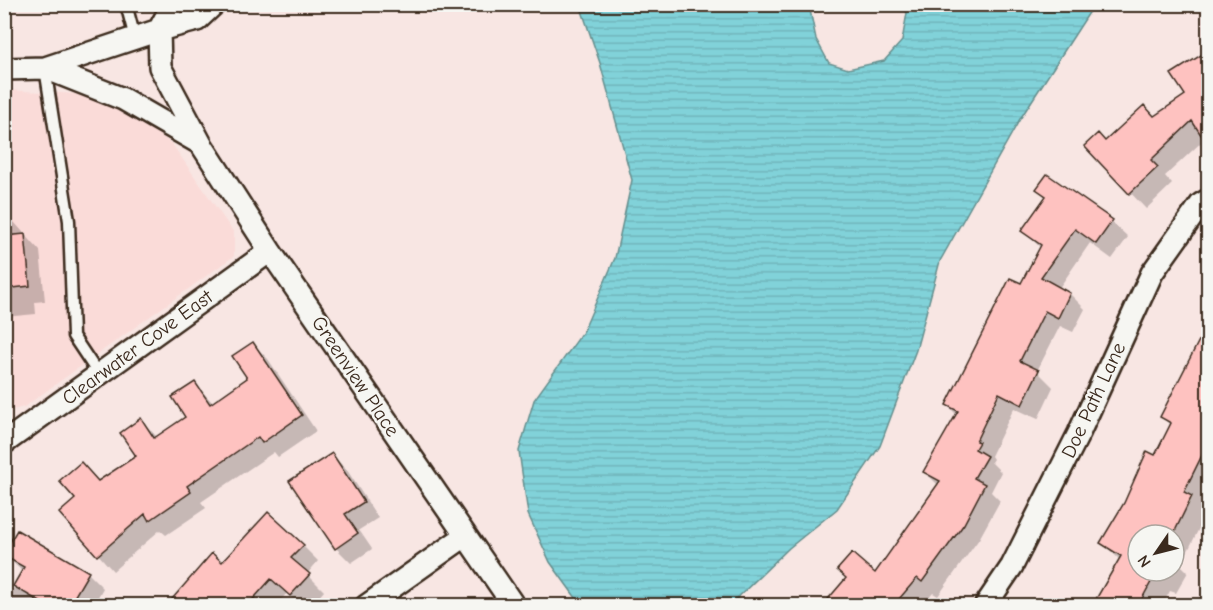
<svg xmlns="http://www.w3.org/2000/svg" width="1213" height="610" font-family="'Comic Neue',sans-serif">
  <style>
    .built { fill: #fadbd8 }
    .water { fill: url(#water-rules); stroke: #658f8e; stroke-width: 1.5 }
    .shadow { fill: #0003; fill-rule: evenodd }
    .building { fill: #fec2c0; stroke: #3b2a1e; stroke-width: 1.5 }
    .lines { fill: none; stroke-linecap: round; stroke-linejoin: round }
    .lane-casing { stroke: #3b2a1e; stroke-width: 15 }
    .street-casing { stroke: #3b2a1e; stroke-width: 26 }
    .lane { stroke: #f6f6f2; stroke-width: 10 }
    .street { stroke: #f6f6f2; stroke-width: 21 }
    .labels { text-anchor: middle; stroke-width: 5; stroke-linejoin: round; paint-order: stroke }
    .street-label { font-size: 20px; fill: #3b2a1e; stroke: #f6f6f2 }
  </style>
  <defs>
    <pattern id="water-rules" width="6" height="5" patternUnits="userSpaceOnUse" patternTransform="scale(1.5)"><rect width="6" height="5" fill="#81d2d9"/><path d="M0 2.5h6" fill="none" stroke="#70b4ba"/></pattern>
  </defs>
  <rect width="100%" height="100%" fill="#f8e6e3"/>
  <filter id="ink" filterUnits="userSpaceOnUse"><feTurbulence type="fractalNoise" baseFrequency=".0167" numOctaves="2"/><feDisplacementMap in="SourceGraphic" scale="12" xChannelSelector="R" yChannelSelector="G"/><feConvolveMatrix kernelMatrix="1 2 1 2 8 2 1 2 1" color-interpolation-filters="sRGB"/></filter>
  <g filter="url(#ink)">
    <!-- built -->
    <path class="built" d="M5 90 79 94 104 102 139 118 172 144 234 233V256L24 407 5 412Z"/>
    <!-- water -->
    <path class="water" d="M580 5H809L816 39 829 63 848 69 884 61 902 41 907 13 903 5H1094L1020 119 940 261 916 350 880 446 837 509 789 548 730 605H581L550 562 528 514 519 451 534 400 583 332 615 258 632 180 600 63Z"/>
    <!-- shadow -->
    <path class="shadow" d="M1208 52 1207 137 1165 176 1172 184 1146 209 1086 146 1105 143 1154 117 1187 96Z
      M1047 176 1112 222 1128 237 1112 259 1090 243 1059 288 1070 294 1085 309 1073 332 1060 326 1037 371 1053 387 1038 419 1014 408 991 456 993 459 991 462 1001 472 991 492 1000 501 979 539 938 596 933 593 922 606H824L875 575 939 486 925 472 957 415 947 405 1022 285 1041 248 1023 231 1046 198 1038 189Z
      M4 219 8 222H14L40 251 45 301 35 302 36 314 4 317Z
      M1208 318V487L1200 505 1207 512 1181 565 1188 572 1176 593 1170 591 1162 606H1094L1120 560 1102 543 1156 457 1171 426 1162 417 1202 337 1199 333ZM1138 535H1174V571H1138Z
      M253 344 268 359 316 431 278 457 274 452 201 502 206 508 166 535 160 530 113 571 61 513 138 456 141 420 157 437 187 417 195 384 213 403 249 379Z
      M331 454 347 470 378 518 359 530 372 549 351 563 336 548Z
      M303 546 318 561 307 574 324 591 311 606H300L287 593 276 606H167L222 564Z
      M5 555 88 573 103 588 93 606H4L23 572Z"/>
    <!-- building -->
    <path class="building" d="M1209 50V147L1192 121 1151 160 1158 167 1129 194 1084 146 1098 133 1105 141 1144 105 1154 116 1185 95 1171 74Z
      M1047 174 1113 220 1096 244 1075 229 1041 277 1070 293 1058 318 1045 311 1020 361 1039 370 1022 405 999 393 976 441 979 442 975 449 987 456 974 478 985 484 964 524 922 582 917 578 893 606H822L846 578 837 570 852 553 875 573 940 481 923 472 958 411 946 405 1010 278 1021 283 1041 245 1021 231 1046 196 1036 189Z
      M25 234 30 286 4 289V236Z
      M1209 321V441L1184 492 1192 496 1173 535H1138V571H1157L1138 606H1092L1121 556 1100 543 1124 503 1147 451 1155 455 1171 423 1160 417Z
      M253 342 302 415 262 443 258 437 187 486 191 492 149 521 145 514 97 556 59 513 75 499 59 481 81 462 98 481 136 456 120 433 141 418 154 438 185 417 172 397 195 382 210 404 247 378 232 356Z
      M332 453 364 502 345 514 358 533 335 549 289 481Z
      M268 512 304 545 291 558 310 574 290 596 271 579 247 606H166L212 553 222 562Z
      M17 530 89 572 69 606H47L13 586 24 567 4 556V552Z"/>
    <g class="lines">
      <defs>
        <path id="lane" d="M126 4 135 38
          M45 68 69 221 73 336 99 375"/>
        <path id="street" d="M159 30 160 67 201 144 270 251 514 606
          M159 30 173 4
          M45 68 123 99 201 144
          M4 69 45 68 159 30 197 20 214 4
          M4 443 270 251
          M366 606 465 536
          M985 606 1012 566 1079 433 1152 273 1201 204 1208 200"/>
      </defs>
      <!-- lane casing -->
      <use href="#lane" class="lane-casing"/>
      <!-- street casing -->
      <use href="#street" class="street-casing"/>
      <!-- lane -->
      <use href="#lane" class="lane"/>
      <!-- street -->
      <use href="#street" class="street"/>
    </g>
  </g>
  <g class="labels">
    <!-- street labels -->
    <g class="street-label">
      <text transform="translate(137 347) rotate(-36)" y="7">Clearwater Cove East</text>
      <text transform="translate(356 376) rotate(56)" y="7">Greenview Place</text>
      <text transform="translate(1093 400) rotate(-65)" y="7">Doe Path Lane</text>
    </g>
  </g>
  <!-- margin -->
  <rect width="1213" height="610" fill="none" stroke="#f6f6f2" stroke-width="24"/>
  <rect x="12" y="12" width="1189" height="586" fill="none" stroke="#3b2a1e" stroke-width="2" filter="url(#ink)"/>
  <!-- north arrow -->
  <g transform="translate(1156 553) rotate(235)"><circle r="28" fill="#f6f6f2" stroke="#aba49d" stroke-width="1.5"/>
  <path d="M0-4.5L10 22L0 15L-10 22Z" fill="#3b2a1e"/>
  <text y="-9" font-size="16" font-weight="bold" text-anchor="middle" fill="#3b2a1e">N</text>
  </g>
</svg>
